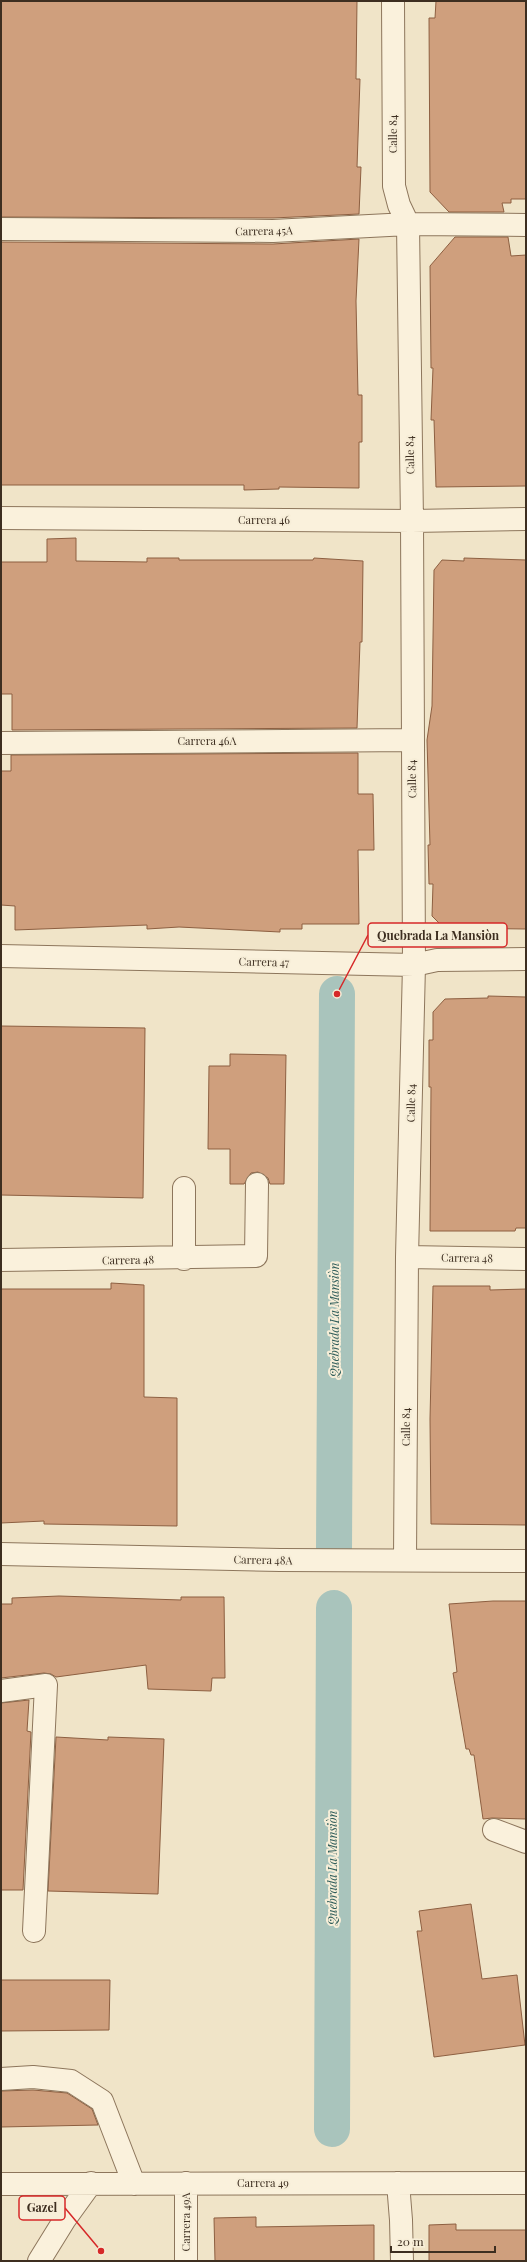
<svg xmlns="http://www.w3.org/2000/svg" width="527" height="2262" font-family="'Playfair Display',serif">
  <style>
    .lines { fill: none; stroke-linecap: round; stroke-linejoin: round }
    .canal { stroke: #a9c4bc; stroke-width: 36 }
    .building { fill: #cf9f7d; stroke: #8d5f41 }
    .minor-casing { stroke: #8d765c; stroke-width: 24 }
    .minor { stroke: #faf1dc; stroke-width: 22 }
    .labels { text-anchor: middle; stroke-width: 4; stroke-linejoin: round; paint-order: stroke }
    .street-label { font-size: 11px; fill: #3d2e20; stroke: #f7eed8 }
    .water-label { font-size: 12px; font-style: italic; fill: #2f5d5a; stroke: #f7eed8 }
    .leader { fill: none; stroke: #d62828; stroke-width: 1.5 }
    .callout-dot { fill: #d62828; stroke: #f7eed8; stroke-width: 1.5 }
    .callout { fill: #f7eed8; stroke: #d62828; stroke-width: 1.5 }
    .callout-label { font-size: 12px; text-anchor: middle; font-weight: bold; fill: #3d2e20 }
  </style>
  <rect width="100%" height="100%" fill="#f0e4c8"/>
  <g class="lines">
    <!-- canal -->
    <path class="canal" d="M334 1550 337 994
      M332 2129 334 1608"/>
  </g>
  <!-- building -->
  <path class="building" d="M1 1H357L356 79H360L357 167H361L359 214 273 218 1 217Z
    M436 1H526V199H511V203H502L504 212H449L430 192 429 18H435Z
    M455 237H508L511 256 526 255V486L436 487 434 420H431L433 368H431L430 266Z
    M359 239 356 301 358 395H362V442H359V488L279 487V489L244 490V485H1V242L273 244Z
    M76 538V561L147 562V558H179V560H313L314 558 363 561 362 642H360L357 728 12 730V694H1V562H47V539Z
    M464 558 526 560V929L444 928 432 916 433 884H429L428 845H430L427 740 432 706 434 570 442 560 464 561Z
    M358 753V794H373L374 850H358L359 924H302V929H280V932L179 927 147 929V925L15 930V906L1 905V771H11V755Z
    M488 996 526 997V1228H516L515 1231H430L431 1087H429V1040H433V1012L445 999 488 998Z
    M1 1026 145 1028 143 1198 1 1195Z
    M230 1054 286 1055 284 1184H270L268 1178 258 1172 251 1173 244 1184H230V1149H208L209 1066H230Z
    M111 1283 144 1285V1397L177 1398V1526L44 1524V1521L1 1523V1289H111Z
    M433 1286H490V1290L526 1289V1525L431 1524 430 1419Z
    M59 1596 181 1600V1597H224L225 1678H212L211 1691 148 1689 146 1665 56 1677 51 1674 44 1673 1 1678V1604H12V1598Z
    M493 1601H526V1819L492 1818 483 1819 474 1755H471L469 1749H466L453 1673 457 1672 449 1604Z
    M29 1700 27 1731 31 1732 23 1890H1V1703Z
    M56 1737 108 1740V1737L164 1739 158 1894 48 1891Z
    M471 1904 482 1979 517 1975 525 2045 434 2057 417 1931H422L419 1911Z
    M1 1980H110L109 2030 1 2031Z
    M33 2090 67 2093 92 2109 98 2125 1 2127V2091Z
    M256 2217V2227L374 2225V2261H215L214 2218Z
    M456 2224V2230H526V2261H429V2225Z"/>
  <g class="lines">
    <defs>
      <path id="minor" d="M393 1 394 186 399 205 408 224 412 521 414 965 407 1257 405 1559
        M1 229 273 231 408 224 526 225
        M1 518 412 521 526 519
        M1 743 412 740
        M1 956 414 965 437 960 526 959
        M184 1188V1259
        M407 1257 526 1259
        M1 1260 256 1256 257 1184
        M1 1554 280 1560 526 1561
        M1 1691 46 1685 34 1931
        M494 1830 526 1842
        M1 2079 33 2077 71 2081 102 2101 134 2184
        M186 2183V2261
        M398 2183 401 2220 402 2261
        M1 2184 526 2183
        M39 2261 65 2219 91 2183"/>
    </defs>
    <!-- minor casing -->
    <use href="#minor" class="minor-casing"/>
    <!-- minor -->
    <use href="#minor" class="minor"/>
  </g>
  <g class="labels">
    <!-- street labels -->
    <g class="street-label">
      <text transform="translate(393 134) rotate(-90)" y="4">Calle 84</text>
      <text transform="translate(264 231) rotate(-1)" y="4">Carrera 45A</text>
      <text transform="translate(410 455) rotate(-91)" y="4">Calle 84</text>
      <text x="264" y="524">Carrera 46</text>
      <text x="207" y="745">Carrera 46A</text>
      <text transform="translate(412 779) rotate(-91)" y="4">Calle 84</text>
      <text transform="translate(264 962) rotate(1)" y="4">Carrera 47</text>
      <text transform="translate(411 1103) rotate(-89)" y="4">Calle 84</text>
      <text transform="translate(467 1258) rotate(1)" y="4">Carrera 48</text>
      <text transform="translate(128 1260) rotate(-1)" y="4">Carrera 48</text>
      <text transform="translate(406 1427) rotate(-90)" y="4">Calle 84</text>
      <text transform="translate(263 1560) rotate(1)" y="4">Carrera 48A</text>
      <text x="263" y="2187">Carrera 49</text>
      <text transform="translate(186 2222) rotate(-90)" y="4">Carrera 49A</text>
    </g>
    <!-- water labels -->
    <g class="water-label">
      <text transform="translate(335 1320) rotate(-90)" y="4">Quebrada La Mansiòn</text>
      <text transform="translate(333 1868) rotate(-90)" y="4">Quebrada La Mansiòn</text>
    </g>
  </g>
  <!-- callouts -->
  <path class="leader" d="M337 994L368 935M101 2251L65 2208"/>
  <g class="callout-dot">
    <circle cx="337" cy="994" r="4"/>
    <circle cx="101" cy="2251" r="4"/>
  </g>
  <g class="callout">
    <rect x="368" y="923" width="139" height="24" rx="4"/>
    <rect x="19" y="2196" width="46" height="24" rx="4"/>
  </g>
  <g class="callout-label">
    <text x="438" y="940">Quebrada La Mansiòn</text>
    <text x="42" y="2212">Gazel</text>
  </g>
  <!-- border -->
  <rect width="527" height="2262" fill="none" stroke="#3d2e20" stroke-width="4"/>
  <!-- scale -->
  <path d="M391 2246v6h104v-6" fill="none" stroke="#3d2e20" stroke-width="2"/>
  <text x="397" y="2246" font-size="12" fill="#3d2e20" stroke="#f7eed8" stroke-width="3" paint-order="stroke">20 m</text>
</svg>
